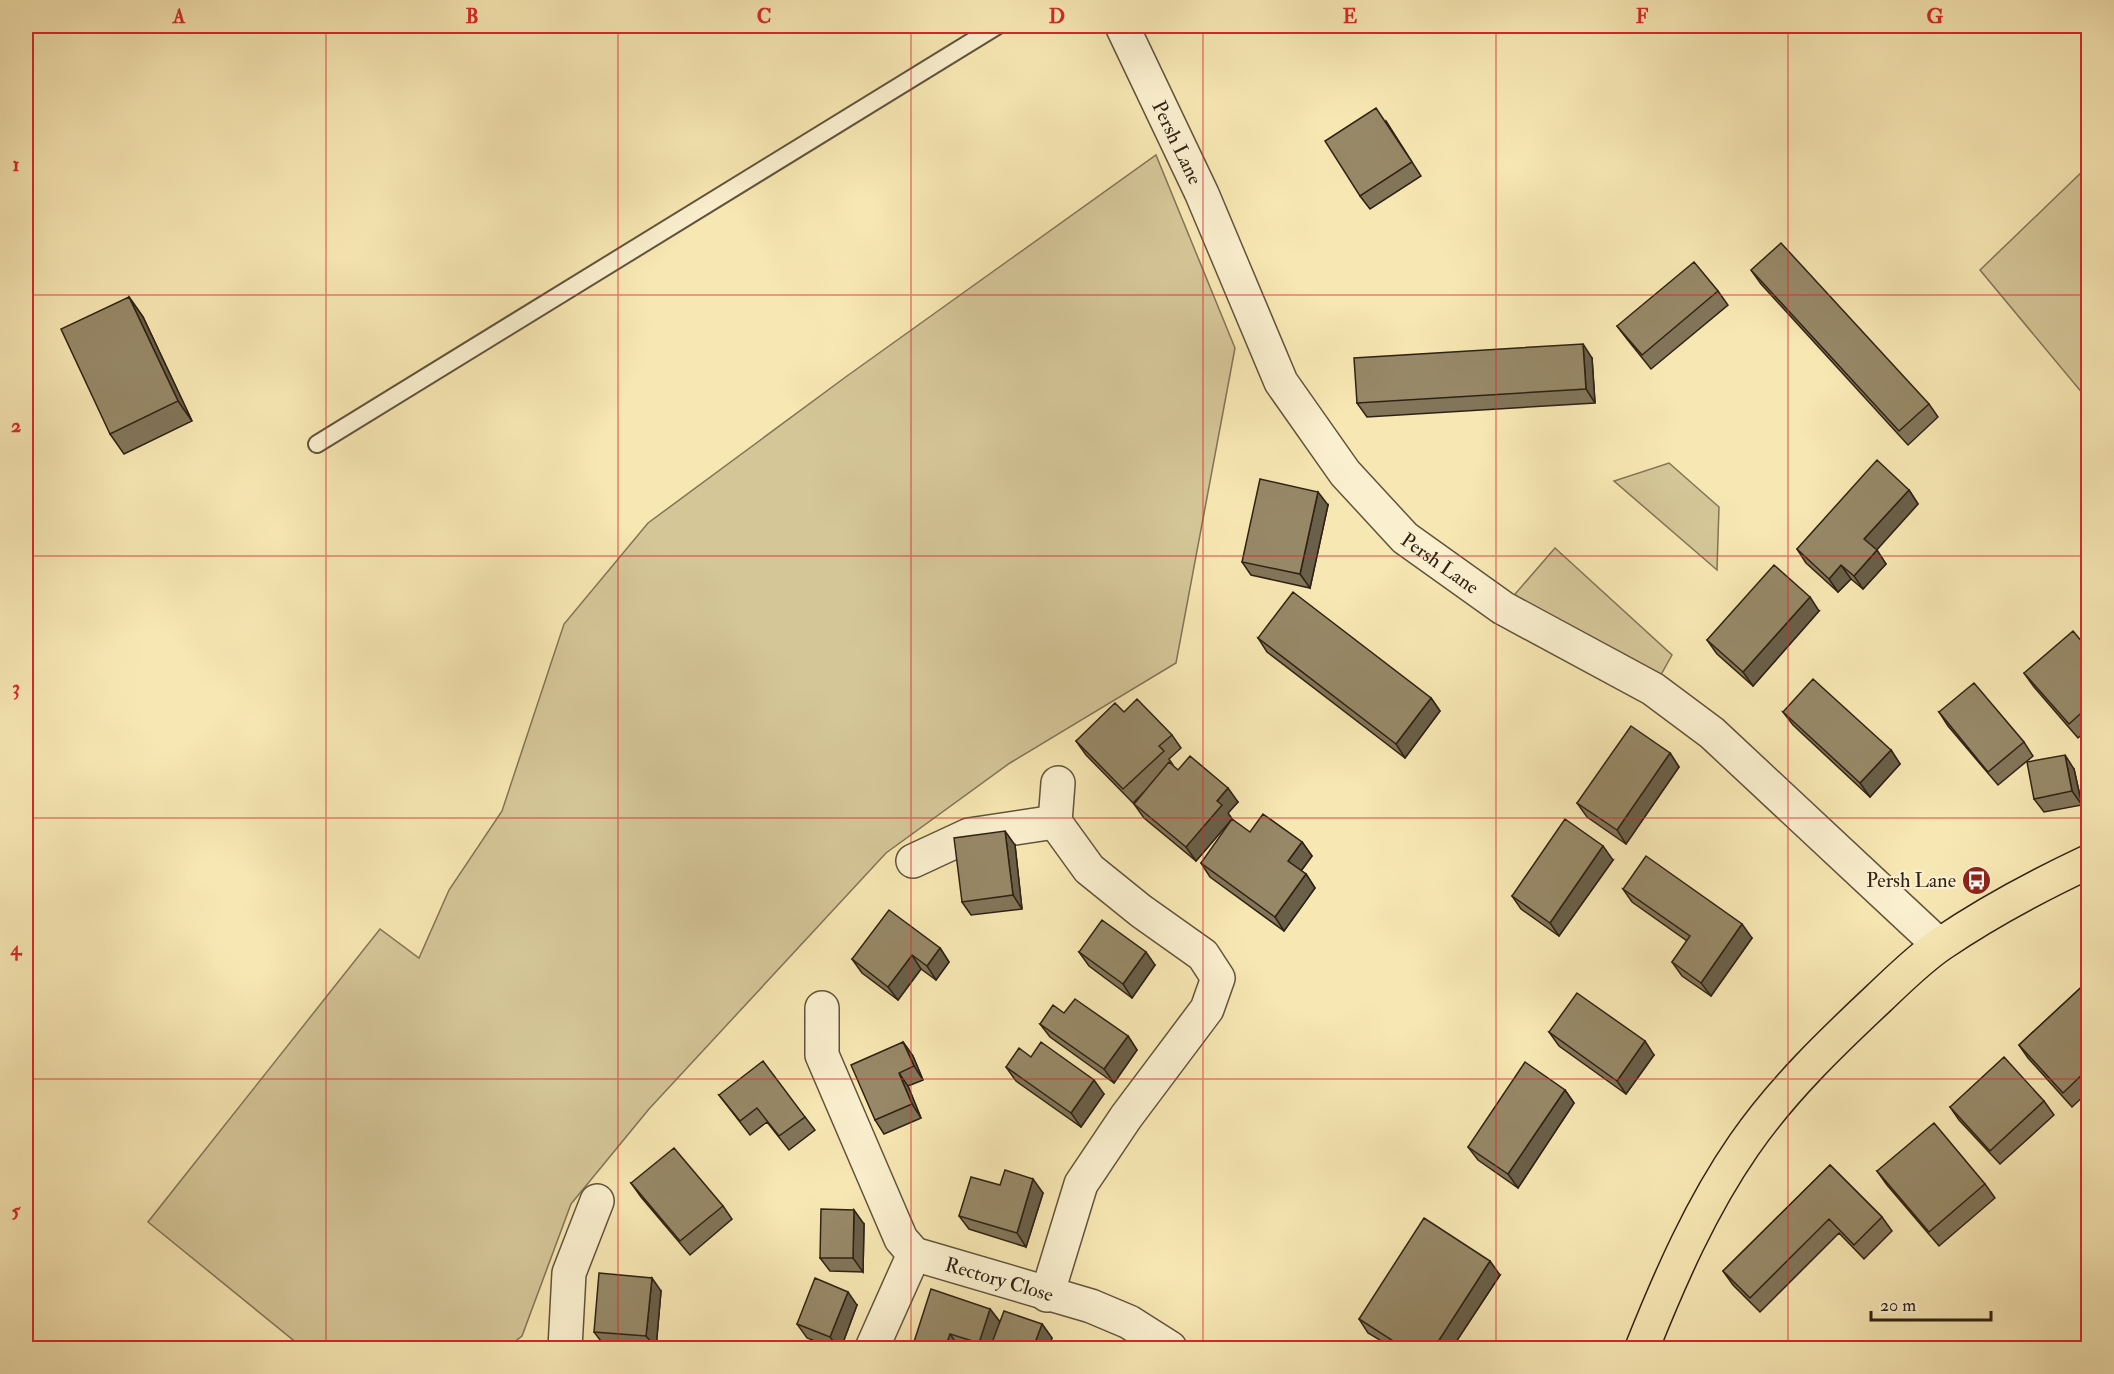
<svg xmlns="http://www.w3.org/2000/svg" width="2114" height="1374" font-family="'IM FELL Double Pica',serif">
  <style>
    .green { fill: #d5c698; stroke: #827456; stroke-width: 1.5 }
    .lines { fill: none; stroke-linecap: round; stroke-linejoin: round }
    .lane-casing { stroke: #61533c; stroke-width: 20 }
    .street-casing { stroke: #61533c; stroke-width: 36 }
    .highway-casing { stroke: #2f2214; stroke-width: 36 }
    .lane { stroke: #faefce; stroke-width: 16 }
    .street { stroke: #faefce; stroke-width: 33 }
    .highway { stroke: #f7e7b3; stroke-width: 33 }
    .wall { fill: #827559; stroke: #2f2214; stroke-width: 1.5 }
    .shaded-wall { fill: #6a5f48; stroke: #2f2214; stroke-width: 1.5 }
    .building { fill: #978867; stroke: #2f2214; stroke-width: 1.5 }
    .grid { fill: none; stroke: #d62828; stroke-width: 1.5; stroke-opacity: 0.55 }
    .labels { text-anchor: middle; stroke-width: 4.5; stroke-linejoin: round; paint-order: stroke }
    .street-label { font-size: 20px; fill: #2f2214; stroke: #faefce }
    .poi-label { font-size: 20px; fill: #2f2214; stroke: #faefce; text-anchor: end }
    .neatline { fill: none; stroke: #d62828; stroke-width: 2 }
    .grid-label { font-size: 20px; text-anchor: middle; font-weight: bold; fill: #d62828 }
  </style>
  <rect width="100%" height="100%" fill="#f7e7b3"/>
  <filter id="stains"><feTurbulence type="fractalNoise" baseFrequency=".00333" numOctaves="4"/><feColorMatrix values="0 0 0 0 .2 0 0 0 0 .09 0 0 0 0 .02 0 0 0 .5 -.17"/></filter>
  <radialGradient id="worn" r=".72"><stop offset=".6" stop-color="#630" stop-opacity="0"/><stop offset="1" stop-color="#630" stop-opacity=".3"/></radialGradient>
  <!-- green -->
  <path class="green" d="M1156 155 1235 348 1176 663 1010 763 886 853 649 1109 571 1204 522 1336 506 1348H303L148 1222 380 929 419 958 449 890 502 811 564 624 648 523 847 376Z
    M2088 166V400L1980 270Z
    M1669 463 1719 507 1717 570 1614 481Z
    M1555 548 1672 655 1653 689 1503 608Z"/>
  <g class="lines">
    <defs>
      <path id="lane" d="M317 444 997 26"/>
      <g id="street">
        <path id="s1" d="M1122 26 1202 194 1281 382 1345 473 1405 538 1503 608 1653 689 1712 733 1939 945"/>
        <path d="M913 861 969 835 1055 822"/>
        <path id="s2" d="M822 1008V1055L901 1239 914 1254 1091 1306 1129 1322 1170 1348"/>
        <path d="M1047 1295 1081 1184 1126 1117 1207 1009 1218 978 1203 955 1141 911 1089 869 1055 822 1058 783"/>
        <path d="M565 1348 569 1273 597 1201"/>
        <path d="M872 1348 914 1254"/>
      </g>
      <path id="highway" d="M1642 1348C1670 1278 1701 1207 1744 1145 1782 1090 1831 1043 1879 998 1899 979 1919 959 1941 944 1988 912 2037 886 2088 862"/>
    </defs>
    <!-- lane casing -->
    <use href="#lane" class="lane-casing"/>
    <!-- street casing -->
    <use href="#street" class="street-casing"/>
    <!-- highway casing -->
    <use href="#highway" class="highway-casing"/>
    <!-- lane -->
    <use href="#lane" class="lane"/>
    <!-- street -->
    <use href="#street" class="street"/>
    <!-- highway -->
    <use href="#highway" class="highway"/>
  </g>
  <!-- wall -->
  <path class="wall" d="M1386 121 1421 176 1370 209 1360 196Z
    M1751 270 1929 404 1938 417 1908 445 1761 284Z
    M1718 291 1728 305 1651 369 1627 339 1617 326Z
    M129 297 143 317 192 421 124 454 110 434Z
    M1592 358 1595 403 1367 417 1357 403Z
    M1909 490 1918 504 1876 550 1886 564 1863 589 1851 579 1838 592 1806 563 1797 549Z
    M1328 505 1310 588 1251 575 1242 562Z
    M1819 611 1753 686 1717 654 1707 640Z
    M1258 638 1431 698 1440 711 1405 758 1267 652Z
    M2088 649V729L2078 738 2034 687 2024 673Z
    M1124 712 1172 735 1181 748 1169 759 1173 765V766L1178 770 1238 802 1228 813 1232 819 1196 861 1144 818 1134 804 1144 792 1133 803 1086 755 1076 741Z
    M1783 712 1891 750 1900 764 1870 797 1793 725Z
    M1939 712 2024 742 2033 756 1998 785 1948 726Z
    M1670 753 1679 767 1626 844 1587 817 1577 803Z
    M2074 769 2082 805 2044 812 2034 799Z
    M1250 832 1302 842 1312 856 1301 871 1306 874 1315 888 1284 931 1210 877 1201 863Z
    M1015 845 1022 909 971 915 962 902Z
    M1613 860 1559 936 1521 909 1512 896Z
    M1623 889 1752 938 1711 996 1682 976 1672 962 1687 941 1632 902Z
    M940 948 949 962 936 980 921 969 898 1000 862 973 852 959Z
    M1079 952 1155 965 1132 998 1089 966Z
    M2088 981V1092L2072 1107 2028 1058 2019 1045Z
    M1040 1024 1128 1036 1137 1050 1114 1083 1050 1037Z
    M1549 1032 1654 1055 1626 1094 1559 1046Z
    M903 1042 913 1056 923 1080 908 1086 921 1118 884 1134 875 1120Z
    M1031 1057 1104 1094 1081 1127 1016 1081 1006 1067Z
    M1565 1090 1574 1103 1518 1188 1478 1160 1468 1147Z
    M719 1095 805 1117 815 1130 789 1150 767 1122 750 1135Z
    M2044 1101 2054 1115 2000 1164 1959 1120 1950 1107Z
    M1830 1165 1882 1217 1892 1231 1864 1259 1839 1233 1760 1312 1733 1285 1723 1271Z
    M1877 1171 1985 1184 1995 1198 1939 1246 1887 1185Z
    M631 1183 723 1206 732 1219 690 1255 641 1197Z
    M1000 1185 1043 1193 1026 1247 969 1229 959 1216Z
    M864 1224 863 1272 830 1271 820 1258Z
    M1500 1275 1452 1348H1393L1368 1333 1359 1319Z
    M661 1291 656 1348 604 1345 594 1332Z
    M857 1305 841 1348H834L807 1338 797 1324Z
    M990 1309 1000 1322 1042 1324 1052 1338 1048 1348H963L959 1347V1348H916L913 1345Z"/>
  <!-- shaded-wall -->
  <path class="shaded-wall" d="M129 297 143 317 192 421 178 401Z
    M1583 344 1592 358 1595 403 1586 389Z
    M1909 490 1918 504 1874 553 1864 539Z
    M1318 492 1328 505 1310 588 1300 574Z
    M1877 550 1886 564 1863 589 1854 576Z
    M1841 565 1851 579 1838 592 1829 579Z
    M1810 597 1819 611 1753 686 1743 672Z
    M1431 698 1440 711 1405 758 1396 744Z
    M1891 750 1900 764 1870 797 1860 783Z
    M1670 753 1679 767 1626 844 1617 830Z
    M2065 755 2074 769 2082 805 2072 791Z
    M1228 788 1238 802 1228 813 1232 819 1196 861 1186 847 1217 801Z
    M1005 831 1015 845 1022 909 1013 895Z
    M1302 842 1312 856 1298 875 1288 861Z
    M1603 846 1613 860 1559 936 1550 923Z
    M1306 874 1315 888 1284 931 1275 917Z
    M1742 924 1752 938 1711 996 1701 983Z
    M940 948 949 962 936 980 927 966Z
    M1146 952 1155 965 1132 998 1123 984Z
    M912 955 921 969 898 1000 888 987Z
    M1128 1036 1137 1050 1114 1083 1104 1069Z
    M1645 1041 1654 1055 1626 1094 1617 1081Z
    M903 1042 913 1056 923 1080 914 1066Z
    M899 1073 908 1086 921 1118 912 1104Z
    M1094 1080 1104 1094 1081 1127 1071 1113Z
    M1565 1090 1574 1103 1518 1188 1508 1174Z
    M1033 1179 1043 1193 1026 1247 1017 1233Z
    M854 1210 864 1224 863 1272 853 1258Z
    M1490 1261 1500 1275 1452 1348H1434Z
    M652 1278 661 1291 656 1348 646 1336Z
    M848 1292 857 1305 841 1348H838L830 1337Z
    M990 1309 1000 1322 991 1348H983L979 1343Z
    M1042 1324 1052 1338 1048 1348H1033Z
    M950 1334 959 1347V1348H945Z"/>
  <!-- building -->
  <path class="building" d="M1376 108 1412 162 1360 196 1325 141Z
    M1781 243 1929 404 1899 431 1751 270Z
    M1694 262 1718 291 1642 355 1617 326Z
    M129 297 178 401 110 434 61 329Z
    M1583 344 1586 389 1357 403 1354 358Z
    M1877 460 1909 490 1864 539 1877 550 1854 576 1841 565 1829 579 1797 549Z
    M1260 479 1318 492 1300 574 1242 562Z
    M1774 565 1810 597 1743 672 1707 640Z
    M1293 592 1431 698 1396 744 1258 638Z
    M2073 631 2088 649V707L2069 724 2024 673Z
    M1813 679 1891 750 1860 783 1783 712Z
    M1974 683 2024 742 1988 772 1939 712Z
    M1137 699 1172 735 1159 746 1164 751 1123 789 1076 741 1115 703 1124 712Z
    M1631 726 1670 753 1617 830 1577 803Z
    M2065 755 2072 791 2034 799 2027 762Z
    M1190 756 1228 788 1217 801 1222 805 1186 847 1134 804 1169 762 1178 770Z
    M1263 814 1302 842 1288 861 1306 874 1275 917 1201 863 1232 819 1250 832Z
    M1565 819 1603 846 1550 923 1512 896Z
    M1005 831 1013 895 962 902 954 838Z
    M1646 856 1742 924 1701 983 1672 962 1690 936 1623 889Z
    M889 910 940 948 927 966 912 955 888 987 852 959Z
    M1102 920 1146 952 1123 984 1079 952Z
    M2088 981V1069L2063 1093 2019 1045Z
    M1577 993 1645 1041 1617 1081 1549 1032Z
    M1075 999 1128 1036 1104 1069 1040 1024 1053 1005 1064 1013Z
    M903 1042 914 1066 899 1073 912 1104 875 1120 851 1065Z
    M1041 1042 1094 1080 1071 1113 1006 1067 1019 1048 1031 1057Z
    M2004 1057 2044 1101 1990 1151 1950 1107Z
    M763 1061 805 1117 779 1136 757 1108 740 1121 719 1095Z
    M1525 1062 1565 1090 1508 1174 1468 1147Z
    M1934 1123 1985 1184 1929 1232 1877 1171Z
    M674 1148 723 1206 680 1241 631 1183Z
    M1830 1165 1882 1217 1854 1245 1829 1219 1750 1298 1723 1271Z
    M1005 1170 1033 1179 1017 1233 959 1216 971 1177 1000 1185Z
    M821 1209 854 1210 853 1258H820Z
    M1424 1218 1490 1261 1434 1348H1404L1359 1319Z
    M599 1273 652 1278 646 1336 594 1332Z
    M815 1278 848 1292 830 1337 797 1324Z
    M931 1289 990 1309 979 1343 950 1334 945 1348H925L913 1345Z
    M1004 1311 1042 1324 1033 1348H990Z"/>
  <!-- grid -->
  <path class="grid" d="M326 26V1348M618 26V1348M911 26V1348M1203 26V1348M1496 26V1348M1788 26V1348M26 295H2088M26 556H2088M26 818H2088M26 1079H2088"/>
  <!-- icons -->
  <defs>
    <symbol id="bus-disc" viewBox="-11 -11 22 22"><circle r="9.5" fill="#8f2418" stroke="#faefce"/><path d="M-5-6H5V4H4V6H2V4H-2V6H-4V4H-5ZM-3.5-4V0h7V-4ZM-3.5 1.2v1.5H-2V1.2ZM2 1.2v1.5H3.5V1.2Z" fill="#fff"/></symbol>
  </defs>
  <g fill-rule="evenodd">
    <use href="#bus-disc" x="1960" y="864" width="33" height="33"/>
  </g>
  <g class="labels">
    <!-- street labels -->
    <g class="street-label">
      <text dy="7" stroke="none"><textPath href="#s1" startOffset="129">Persh Lane</textPath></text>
      <text dy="7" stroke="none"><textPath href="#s1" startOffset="633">Persh Lane</textPath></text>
      <text dy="7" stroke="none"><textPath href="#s2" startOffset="356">Rectory Close</textPath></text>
    </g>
    <!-- poi labels -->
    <g class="poi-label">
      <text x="1956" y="887">Persh Lane</text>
    </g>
  </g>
  <!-- margin -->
  <rect width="2114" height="1374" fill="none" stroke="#f7e7b3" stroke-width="66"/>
  <!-- scale -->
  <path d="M1871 1311v9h120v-9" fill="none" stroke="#2f2214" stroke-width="3"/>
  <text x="1880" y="1311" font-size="18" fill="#2f2214" stroke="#faefce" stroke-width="4.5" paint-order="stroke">20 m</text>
  <rect x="33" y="33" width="2048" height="1308" class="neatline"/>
  <g class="grid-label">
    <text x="179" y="23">A</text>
    <text x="472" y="23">B</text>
    <text x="764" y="23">C</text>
    <text x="1057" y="23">D</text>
    <text x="1350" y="23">E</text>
    <text x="1642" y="23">F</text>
    <text x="1935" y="23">G</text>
    <text x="16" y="171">1</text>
    <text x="16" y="432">2</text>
    <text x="16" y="694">3</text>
    <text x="16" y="955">4</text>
    <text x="16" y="1217">5</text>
  </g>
  <rect width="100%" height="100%" filter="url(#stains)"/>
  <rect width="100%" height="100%" fill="url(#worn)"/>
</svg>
